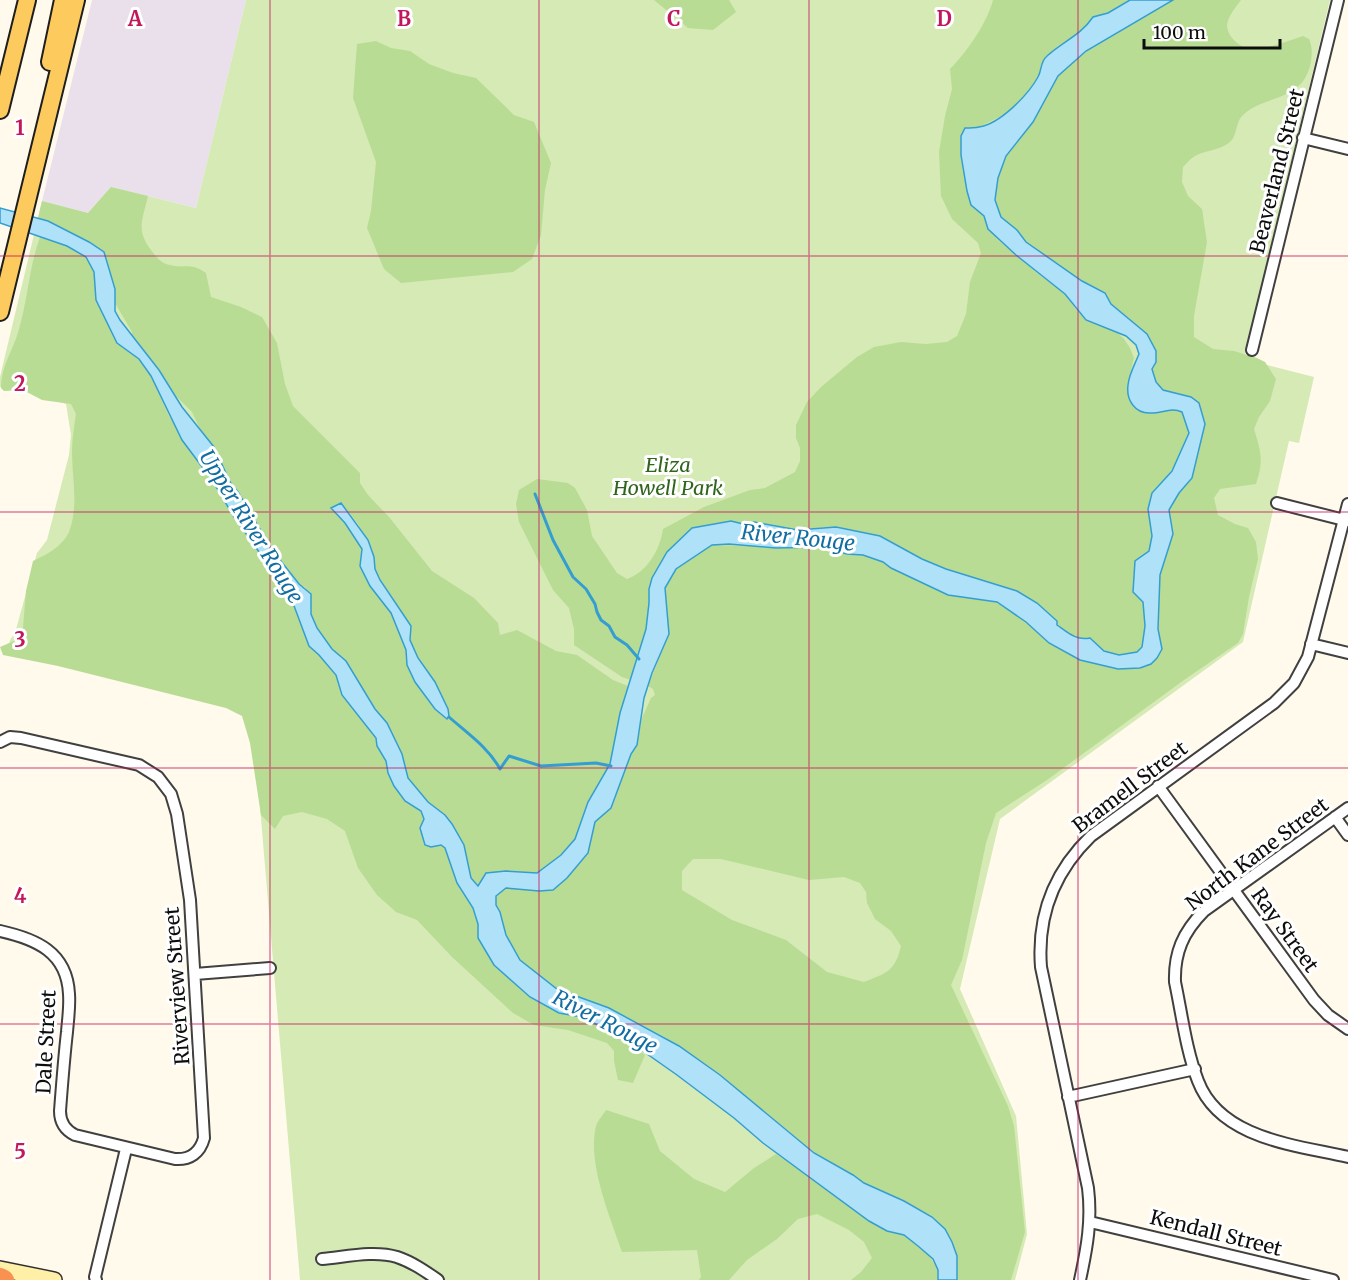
<svg xmlns="http://www.w3.org/2000/svg" width="1348" height="1280" font-family="Merriweather,serif">
  <style>
    .industrial { fill: #eae0ec }
    .green { fill: #d5eab5 }
    .forest { fill: #b9dc94; fill-rule: evenodd }
    .water { fill: #afe2f8; stroke: #349ed1; stroke-width: 1.5 }
    .lines { fill: none; stroke-linecap: round; stroke-linejoin: round }
    .stream { stroke: #349ed1; stroke-width: 3 }
    .minor-casing { stroke: #404040; stroke-width: 14 }
    .secondary-casing { stroke: #2f2f2f; stroke-width: 18 }
    .primary-casing { stroke: #1e1e1e; stroke-width: 20 }
    .motorway-casing { stroke: #1e1e1e; stroke-width: 22 }
    .minor { stroke: #fff; stroke-width: 10 }
    .secondary { stroke: #ffefa7; stroke-width: 15 }
    .primary { stroke: #fdca5e; stroke-width: 16 }
    .motorway { stroke: #f99150; stroke-width: 20 }
    .grid { fill: none; stroke: #c2185b; stroke-width: 1.5; stroke-opacity: 0.55 }
    .labels { text-anchor: middle; stroke-width: 6; stroke-linejoin: round; paint-order: stroke }
    .street-label { font-size: 20px; fill: #0d0d0d; stroke: #fff }
    .park-label { font-size: 20px; font-style: italic; fill: #30661b; stroke: #fff }
    .water-label { font-size: 21px; font-style: italic; fill: #126ea2; stroke: #fff }
    .grid-label { font-size: 20px; text-anchor: middle; font-weight: bold; fill: #c2185b; stroke: #fff; stroke-width: 6; stroke-linejoin: round; paint-order: stroke }
  </style>
  <rect width="100%" height="100%" fill="#fffaec"/>
  <!-- industrial -->
  <path class="industrial" d="M92 0H246L196 208 111 187 88 213 42 201Z"/>
  <!-- green -->
  <path class="green" d="M246 0H1330L1244 359 1314 377 1299 443 1289 441 1243 642 1000 819 960 989 1016 1116 1027 1234 1015 1280H300L252 712 7 652 10 640 15 633 37 553 47 540 69 455 71 435 66 404 11 385 0 387V377L42 201 88 213 111 187 196 208Z"/>
  <!-- forest -->
  <path class="forest" d="M654 0H729L736 12 713 30 688 28Z
    M993 0H1129L1108 13 1093 17 1088 25 1073 38 1059 45 1045 57 1041 66 1040 74 1019 103 1003 115 980 127 971 128 961 136V154L971 204 984 216 997 239 1038 274 1065 294 1078 312 1115 330 1124 339 1130 348 1134 358 1127 386 1129 397 1133 407 1140 412 1174 409 1182 412C1185 418 1188 425 1189 431 1190 449 1164 481 1152 493V537L1149 551 1135 561 1133 592 1143 602 1145 626 1143 647 1137 652 1119 655 1112 654 1104 650 1094 641 1072 636 1056 625 1057 621 1037 603 1017 591 946 569 922 559 880 536 825 527 799 530 754 522 743 524 730 521 692 528 667 552 649 589V603L646 629 631 680 622 677 574 645V629L569 608 553 590 519 522 516 504 519 490 537 479 568 483 575 488 587 510 592 536 617 573 627 579C647 572 660 550 663 529L704 507 750 490 765 488 795 472 800 461V448L796 438V425L807 402 821 387 857 357 874 347 901 342 926 344 947 342 957 336 966 314 970 282 981 253 978 243 952 219 941 196 939 152 945 116 952 89 950 69C967 52 987 23 993 0Z
    M1173 0H1241C1236 7 1228 16 1227 25 1227 37 1241 49 1252 49 1269 49 1287 41 1303 36L1309 39C1313 48 1312 57 1310 66 1300 103 1264 94 1242 116 1236 122 1237 135 1231 141 1222 150 1207 150 1197 155 1192 157 1187 163 1183 167L1182 182 1188 196 1202 209 1207 242 1194 316V337L1213 349 1234 351 1257 358 1265 362 1276 379 1270 401 1259 417 1254 429C1261 452 1264 461 1256 484L1220 489 1214 498 1218 515 1235 524 1248 528 1256 542 1258 559 1249 597 1243 634 1238 643 1184 680 1047 780 996 813 986 843 962 960 951 985 1008 1106 1014 1126 1025 1232 1011 1280H957V1256L916 1209 904 1201 864 1183 853 1175 814 1153 701 1061 663 1036 609 1008 557 989 520 960 506 935 496 905V896L506 888 539 891 567 878 588 853 595 822 612 808 631 754 637 745 642 718 651 698 655 695 653 689 648 686 669 634 665 588 676 569 712 545 821 547 847 554 863 555 883 562 891 568 948 595 997 602 1026 622 1049 643 1080 660 1104 666 1140 668 1151 664 1157 658 1162 649 1158 629 1160 575 1173 534 1169 510 1179 493 1192 478 1205 424 1199 403 1191 397 1163 390 1156 382 1152 369 1156 360V351L1129 318 1111 304 1105 293 1082 281 1026 242 1017 230 1001 217 995 200 998 178 1006 156 1033 122 1058 76 1086 51ZM693 859H721L809 880 844 877 860 883 866 892 867 903 875 919 891 931 901 946C895 972 886 973 864 982L827 972 786 940 732 920 682 890V871Z
    M376 41 391 48 410 51 429 64 453 73 476 78 514 115 534 122 551 163 545 190 541 235 532 259 513 272 401 283 384 269 367 228 371 211 376 162 353 98 357 44Z
    M111 187 148 196C142 222 135 231 154 254 158 259 163 264 170 265 185 269 190 262 206 273L211 297 241 307 262 317 277 343 285 384 293 406 360 473V483L368 495 389 517 432 571 474 598 498 623 500 635 517 630 556 651 577 655 613 680 628 686 620 713 610 764 575 839 561 855 537 873 506 871 486 873 479 885 471 879 464 845 452 824 444 813 428 802 408 778 398 744 387 723 375 709 346 661 332 649 317 628 311 614 306 588 299 584 274 551 238 492 230 482 214 447 201 431 192 412 173 393 151 359 132 337V332L115 303V289L89 242 38 218 42 201 88 213ZM341 503 358 524 374 557 375 569 380 580 411 626 410 640 418 658 435 682V709L407 665 406 650 391 613 360 566 362 549 345 523 331 508Z
    M40 237 67 246 86 257 94 272 96 300 117 343 139 359 151 376 169 416 234 517 285 588 293 603 309 646 319 655 336 675 342 695 376 738 389 770 405 801 420 811 424 819 431 847 441 845 445 847 457 883 473 908 478 924V938L494 965 530 997 559 1013 582 1017 606 1028 627 1040 645 1055 633 1083 618 1080 614 1061V1051L607 1043 568 1030 534 1025 513 1013 452 957 417 920 396 912 377 895 358 868 345 831 327 819 302 812 283 816 275 829 261 815 250 743 242 716 226 708 58 666 3 655 0 647 14 641 23 627 26 591 33 561C46 555 63 546 69 532 79 506 72 478 72 452 72 439 74 427 76 414L71 404 42 400 23 390 4 391 1 388C2 362 13 352 19 329 28 299 29 267 40 237Z
    M606 1110 649 1124 660 1151 694 1179 725 1192 754 1168 776 1154 822 1185 869 1221 887 1231 904 1235 918 1246 930 1257 938 1270V1280H851L861 1272 872 1258 864 1242 849 1230 817 1214 798 1219 777 1239 747 1260 729 1280H699L701 1277 697 1250 622 1252C610 1217 587 1163 596 1126 598 1120 603 1115 606 1110Z"/>
  <!-- water -->
  <path class="water" d="M1130 0H1173L1086 51 1058 76 1033 122 1006 156 998 178 995 200 1001 217 1017 230 1026 242 1082 281 1105 293 1111 304 1147 334 1156 351V362L1152 369 1156 382 1163 390 1191 397 1199 403 1205 424 1192 478 1179 493 1169 510 1173 534 1160 575 1158 629 1162 649 1157 658 1151 664 1140 668 1118 669 1080 660 1049 643 1026 622 997 602 948 595 891 568 883 562 863 555 847 554 821 547 776 548 729 544 712 545 676 569 665 588 669 634 652 673 644 698 637 745 631 754 611 808 595 822 588 853 567 878 553 890 539 891 506 888 496 896V905L500 912 506 935 520 960 557 989 609 1008 679 1046 720 1075 814 1153 853 1175 864 1183 904 1201 932 1217 945 1229 952 1242 957 1256V1280H938V1270L933 1259 918 1246 904 1235 887 1231 869 1221 763 1143 734 1118 677 1075 627 1040 582 1017 559 1013 530 997 494 965 478 938V924L473 908 457 883 445 848 441 845 431 847 425 845 420 828 424 819 421 811 405 801 394 786 388 773 386 761 377 746 376 738 342 695 336 675 319 655 309 646 293 603 285 588 234 517 212 480 182 440 151 376 139 359 117 343 96 300 94 272 86 257 67 246 0 223V208L48 221 89 242 104 252 115 289V311L120 320 159 370 182 407 214 447 230 482 238 492 273 551 299 584 311 594V614L317 628 332 649 346 661 375 709 387 723 402 754 408 778 428 802 445 815 452 824 464 845 471 878 478 886 486 873 506 871 537 873 561 855 575 839 588 802 610 764 620 713 646 629 649 603V589L652 578 667 552 692 528 731 521 743 524 754 522 798 530 836 527 880 536 922 559 946 569 1017 591 1037 603 1057 621V625C1067 632 1076 641 1090 638L1104 651 1119 655 1137 652 1142 647 1145 626 1143 602 1133 592 1135 561 1149 551 1152 536 1148 509 1152 493 1172 471 1189 433 1182 412C1171 407 1163 413 1151 413 1135 414 1126 400 1128 385 1129 374 1135 364 1139 354L1136 345 1126 336 1086 320 1065 294 1016 255 988 229 984 216 971 205 967 191 961 155V136L965 128C969 128 974 128 979 127 1000 124 1028 95 1038 77 1042 70 1040 62 1047 56 1062 42 1081 35 1093 17L1108 13Z
    M341 503 368 540 374 557 375 569 380 580 411 626 410 640 418 658 435 682 448 709 449 716 447 719 435 709 415 682 407 665 406 650 391 613 370 586 360 566 362 549 345 523 331 508Z"/>
  <g class="lines">
    <!-- stream -->
    <path class="stream" d="M535 494 553 540 573 577 586 589 595 604 597 612 601 620 609 626 615 637 627 645 639 659
      M449 717C467 733 488 747 500 769L509 756 541 766 596 763 611 766"/>
    <defs>
      <path id="minor" d="M1303 138 1348 149
        M1252 350 1338 0
        M1277 503 1348 521
        M1311 644 1348 653
        M0 742 10 737 21 738 139 765 158 777 171 794 177 814 190 900 204 1138C200 1153 190 1160 175 1159L75 1135C65 1130 60 1122 60 1111 62 1085 64 1058 67 1032 68 1019 70 1007 69 994 67 952 36 939 0 931
        M1158 786 1314 1000 1328 1015 1348 1029
        M1348 808 1204 911C1183 932 1174 953 1175 982 1182 1015 1186 1050 1198 1081 1220 1139 1296 1145 1348 1157
        M1335 817 1348 835
        M195 974 270 968
        M1068 1097 1195 1069
        M1090 1222 1333 1280
        M322 1259C345 1257 374 1250 397 1257 412 1262 425 1271 438 1280
        M96 1280 95 1277 126 1149
        M1080 1280C1087 1248 1092 1220 1088 1188L1041 967C1037 916 1054 872 1091 836L1274 703 1294 683 1308 657 1348 504"/>
      <path id="secondary" d="M0 1269 54 1280"/>
      <path id="primary" d="M50 62 63 0
        M0 110 27 0
        M0 312 76 0"/>
      <path id="motorway" d="M0 1278 4 1280"/>
    </defs>
    <!-- minor casing -->
    <use href="#minor" class="minor-casing"/>
    <!-- secondary casing -->
    <use href="#secondary" class="secondary-casing"/>
    <!-- primary casing -->
    <use href="#primary" class="primary-casing"/>
    <!-- motorway casing -->
    <use href="#motorway" class="motorway-casing"/>
    <!-- minor -->
    <use href="#minor" class="minor"/>
    <!-- secondary -->
    <use href="#secondary" class="secondary"/>
    <!-- primary -->
    <use href="#primary" class="primary"/>
    <!-- motorway -->
    <use href="#motorway" class="motorway"/>
  </g>
  <!-- grid -->
  <path class="grid" d="M270 0V1280M539 0V1280M809 0V1280M1078 0V1280M0 256H1348M0 512H1348M0 768H1348M0 1024H1348"/>
  <g class="labels">
    <!-- street labels -->
    <g class="street-label">
      <text transform="translate(1277 171) rotate(-76)" y="7">Beaverland Street</text>
      <text transform="translate(1130 787) rotate(-37)" y="7">Bramell Street</text>
      <text transform="translate(1257 854) rotate(-37)" y="7">North Kane Street</text>
      <text transform="translate(1285 930) rotate(54)" y="7">Ray Street</text>
      <text transform="translate(177 986) rotate(-94)" y="7">Riverview Street</text>
      <text transform="translate(46 1042) rotate(-87)" y="7">Dale Street</text>
      <text transform="translate(1216 1233) rotate(14)" y="7">Kendall Street</text>
    </g>
    <!-- park labels -->
    <g class="park-label">
      <text x="668" y="472">Eliza<tspan x="668" dy="23">Howell Park</tspan></text>
    </g>
    <!-- water labels -->
    <g class="water-label">
      <text transform="translate(251 527) rotate(58)" y="7">Upper River Rouge</text>
      <text transform="translate(798 538) rotate(6)" y="7">River Rouge</text>
      <text transform="translate(605 1022) rotate(27)" y="7">River Rouge</text>
    </g>
  </g>
  <g class="grid-label">
    <text x="135" y="26">A</text>
    <text x="404" y="26">B</text>
    <text x="674" y="26">C</text>
    <text x="944" y="26">D</text>
    <text x="20" y="135">1</text>
    <text x="20" y="391">2</text>
    <text x="20" y="647">3</text>
    <text x="20" y="903">4</text>
    <text x="20" y="1159">5</text>
  </g>
  <!-- scale -->
  <path d="M1144 39v9h136v-9" fill="none" stroke="#0d0d0d" stroke-width="3"/>
  <text x="1153" y="39" font-size="18" fill="#0d0d0d" stroke="#ffffff" stroke-width="4.5" paint-order="stroke">100 m</text>
</svg>
